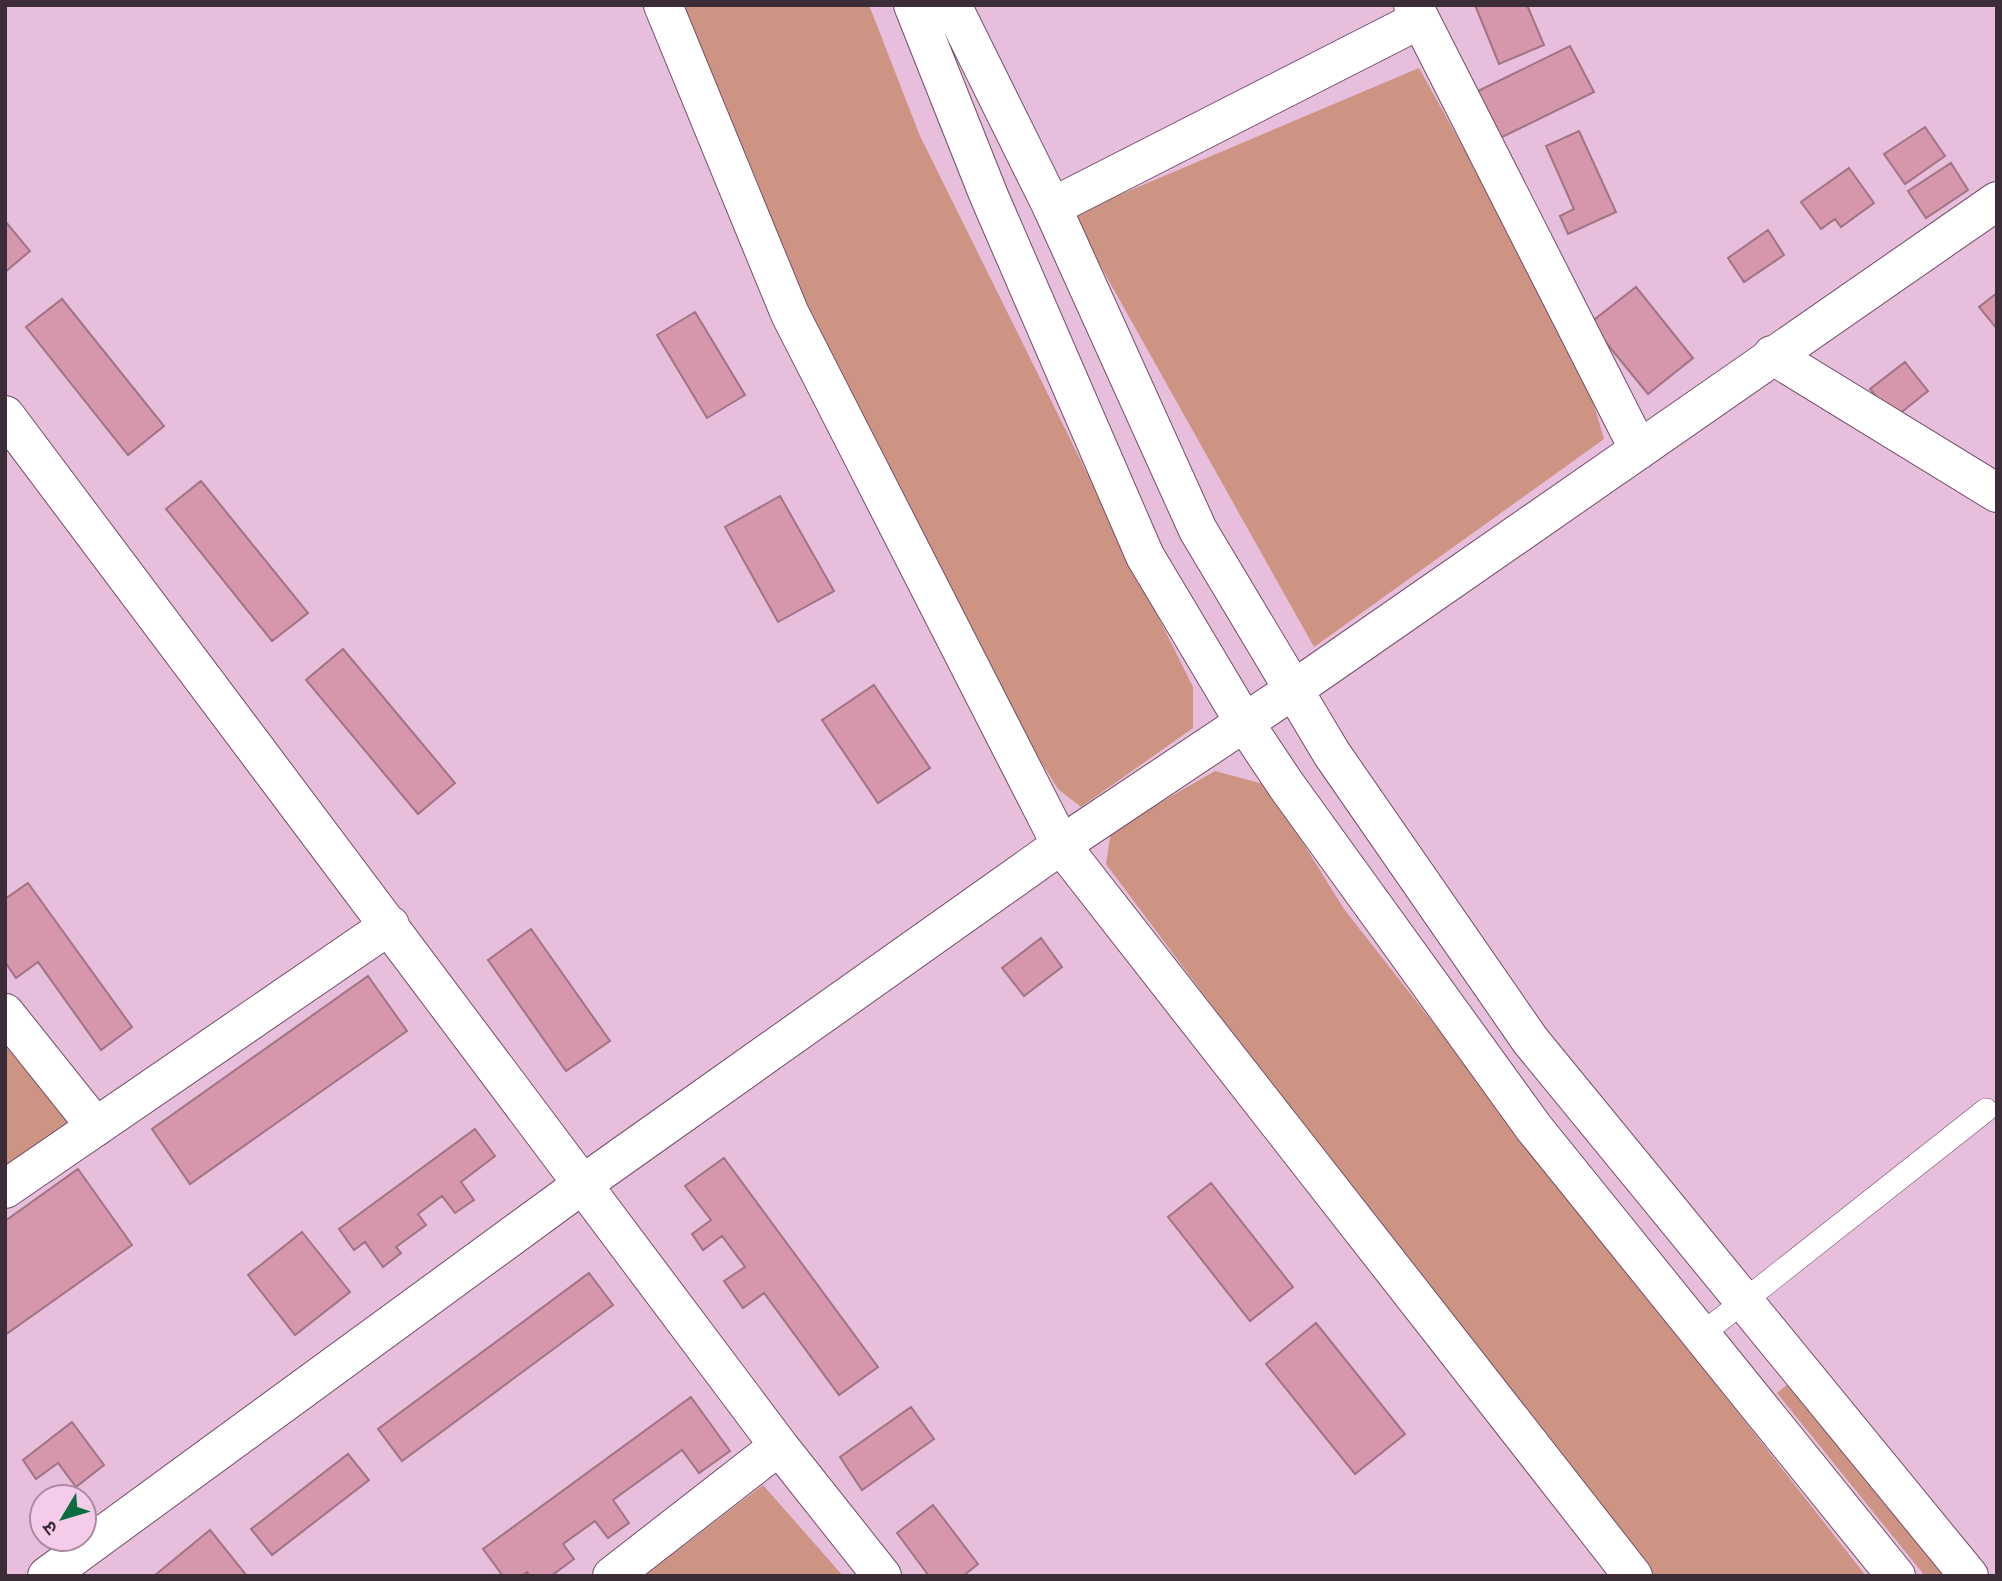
<svg xmlns="http://www.w3.org/2000/svg" width="2002" height="1581" font-family="'Exo 2','Noto Sans Devanagari',sans-serif">
  <style>
    .green { fill: #ce9483 }
    .building { fill: #d696ac; stroke: #a17483; stroke-width: 2 }
    .lines { fill: none; stroke-linecap: round; stroke-linejoin: round }
    .service-casing { stroke: #724f68; stroke-width: 24 }
    .minor-casing { stroke: #724f68; stroke-width: 40 }
    .tertiary-casing { stroke: #724f68; stroke-width: 40 }
    .service { stroke: #fff; stroke-width: 23 }
    .minor { stroke: #fff; stroke-width: 38 }
    .tertiary { stroke: #fff; stroke-width: 38 }
  </style>
  <rect width="100%" height="100%" fill="#e7bedb"/>
  <!-- green -->
  <path class="green" d="M671 5H869L920 136 1193 687V728L1081 807 1058 789 942 604Z
    M1419 68 1580 358 1604 439 1314 647 1072 215Z
    M1215 771 1267 785 1344 909 1866 1576H1646L1577 1493 1106 864 1111 831Z
    M5 1043 74 1126 5 1174Z
    M1789 1383 1944 1576H1925L1777 1393Z
    M763 1485 843 1576H644Z"/>
  <!-- building -->
  <path class="building" d="M1475 5H1527L1544 45 1499 64Z
    M1570 46 1594 92 1498 139 1476 92Z
    M1925 127 1945 156 1905 184 1884 154Z
    M1579 131 1616 212 1568 234 1560 216 1574 209 1546 146Z
    M1951 163 1968 190 1926 218 1908 191Z
    M1849 168 1874 203 1841 227 1835 219 1821 229 1801 202Z
    M5 221 30 251 5 272Z
    M1768 230 1784 255 1744 282 1728 258Z
    M1636 287 1693 358 1648 394 1590 323Z
    M1997 293V329L1979 307Z
    M62 299 164 426 128 455 26 327Z
    M695 312 745 395 707 418 657 335Z
    M1905 362 1928 391 1894 418 1870 389Z
    M201 481 308 613 272 641 166 509Z
    M780 496 834 591 778 622 725 527Z
    M343 649 455 783 418 814 306 680Z
    M874 685 930 768 878 803 822 720Z
    M28 883 132 1027 101 1050 38 962 16 978 5 962V899Z
    M531 929 610 1041 566 1071 488 960Z
    M1041 938 1062 967 1024 996 1002 968Z
    M368 976 407 1031 190 1184 152 1129Z
    M475 1129 495 1156 461 1182 474 1200 455 1213 442 1196 418 1214 426 1225 396 1247 401 1253 383 1267 365 1242 354 1250 339 1229Z
    M724 1158 878 1367 839 1395 764 1293 743 1308 724 1281 745 1267 722 1236 703 1250 692 1234 711 1220 685 1186Z
    M78 1169 132 1245 5 1335V1221Z
    M1211 1183 1293 1287 1250 1321 1168 1217Z
    M302 1232 350 1292 295 1335 248 1275Z
    M589 1273 613 1305 402 1461 378 1429Z
    M1316 1323 1405 1434 1355 1474 1266 1364Z
    M691 1397 730 1451 699 1473 682 1450 613 1500 629 1523 608 1538 595 1521 563 1544 574 1559 551 1576H530L527 1572 521 1576H503L483 1549Z
    M911 1407 934 1439 862 1490 840 1457Z
    M72 1422 104 1465 76 1487 58 1463 36 1479 23 1460Z
    M348 1454 369 1480 272 1555 251 1529Z
    M933 1505 978 1564 963 1576H929L897 1533Z
    M210 1530 247 1576H154Z"/>
  <g class="lines">
    <defs>
      <path id="service" d="M1702 1334 1986 1110"/>
      <path id="minor" d="M663 5 790 314 1061 845 1633 1576
        M1413 5 1639 450
        M1052 207 1419 20
        M1772 355 1997 493
        M5 415 779 1446 882 1576
        M5 1013 96 1127
        M5 1189 390 925
        M47 1576 583 1184 1061 845 1293 690 1997 201
        M612 1576 779 1446"/>
      <path id="tertiary" d="M913 5 989 196 1145 556 1244 722 1286 785 1534 1128 1896 1576
        M952 5 1052 207 1198 530 1332 754 1530 1040 1969 1576"/>
    </defs>
    <!-- service casing -->
    <use href="#service" class="service-casing"/>
    <!-- minor casing -->
    <use href="#minor" class="minor-casing"/>
    <!-- tertiary casing -->
    <use href="#tertiary" class="tertiary-casing"/>
    <!-- service -->
    <use href="#service" class="service"/>
    <!-- minor -->
    <use href="#minor" class="minor"/>
    <!-- tertiary -->
    <use href="#tertiary" class="tertiary"/>
  </g>
  <!-- border -->
  <rect width="2002" height="1581" fill="none" stroke="#3c2c38" stroke-width="14"/>
  <!-- north arrow -->
  <g transform="translate(63 1518) rotate(232)"><circle r="33" fill="#f4cbe8" stroke="#aa8ba2" stroke-width="2"/>
  <path d="M0-5L12 26L0 18L-12 26Z" fill="#0a6c41"/>
  <text y="-10" font-size="19" font-weight="bold" text-anchor="middle" fill="#3c2c38">उ</text>
  </g>
</svg>
